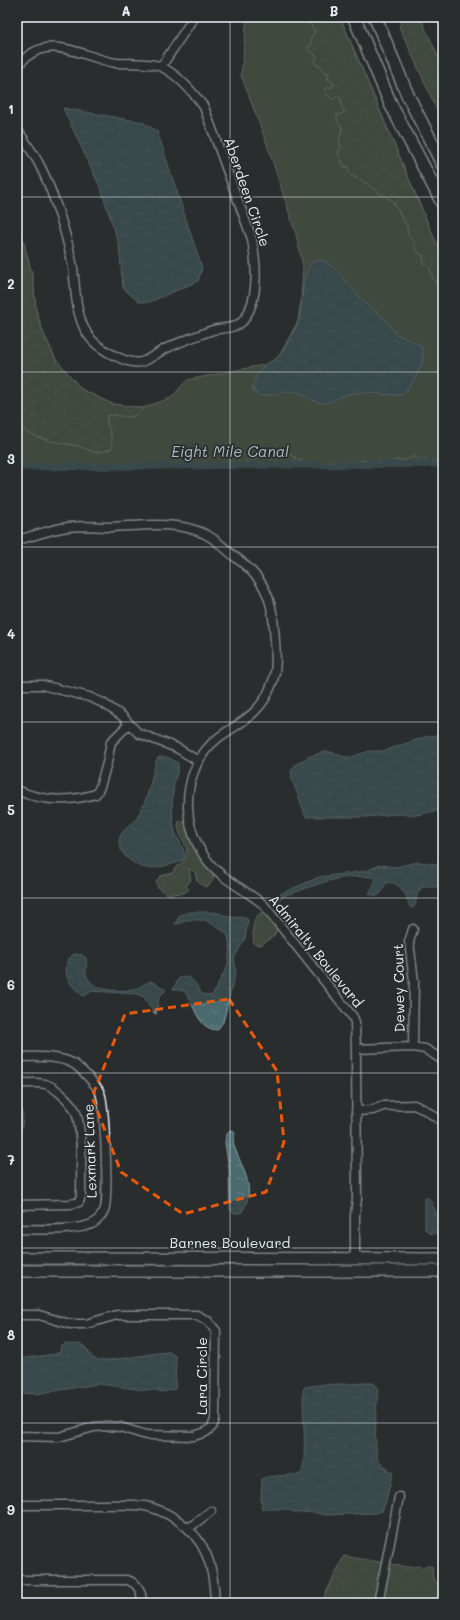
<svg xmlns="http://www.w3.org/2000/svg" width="460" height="1620" font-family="Mali,sans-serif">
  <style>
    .grass { fill: #5b6a52; stroke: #a2aea5 }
    .forest { fill: url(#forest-crowns); stroke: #a2aea5 }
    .wetland { fill: url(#wetland-marsh); stroke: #a2aea5 }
    .water { fill: url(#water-ripples); stroke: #8aa0a6 }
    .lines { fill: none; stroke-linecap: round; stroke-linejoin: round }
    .canal { stroke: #4c6a70; stroke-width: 7 }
    .minor-casing { stroke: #e8f1f8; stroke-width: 11 }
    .major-casing { stroke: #e8f1f8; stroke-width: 14 }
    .highway-casing { stroke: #e8f1f8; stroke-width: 15 }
    .minor { stroke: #2a2d2e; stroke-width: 8 }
    .major { stroke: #2a2d2e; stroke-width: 11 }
    .highway { stroke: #2a2d2e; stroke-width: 12 }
    .marked { fill: none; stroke: #e8590c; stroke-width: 3; stroke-dasharray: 8 5; stroke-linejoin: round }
    .grid { fill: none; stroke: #e8f1f8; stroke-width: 1; stroke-opacity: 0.55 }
    .labels { text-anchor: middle; stroke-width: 3.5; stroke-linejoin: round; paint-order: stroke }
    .street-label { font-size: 14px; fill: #e8f1f8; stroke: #2a2d2e }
    .water-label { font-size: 15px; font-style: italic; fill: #aabbc2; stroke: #2a2d2e }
    .neatline { fill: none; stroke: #e8f1f8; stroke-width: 1.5 }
    .grid-label { font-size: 13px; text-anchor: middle; font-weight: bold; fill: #e8f1f8 }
  </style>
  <defs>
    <pattern id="forest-crowns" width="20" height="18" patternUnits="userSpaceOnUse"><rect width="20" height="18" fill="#5b6a52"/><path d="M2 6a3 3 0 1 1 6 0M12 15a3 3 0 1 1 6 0" fill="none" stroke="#73806c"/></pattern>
    <pattern id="wetland-marsh" width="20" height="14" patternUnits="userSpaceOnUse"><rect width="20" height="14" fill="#5b6a52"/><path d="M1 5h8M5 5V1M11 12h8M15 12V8" fill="none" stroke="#73806c"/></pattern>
    <pattern id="water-ripples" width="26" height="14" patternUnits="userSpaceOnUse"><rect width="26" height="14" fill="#4c6a70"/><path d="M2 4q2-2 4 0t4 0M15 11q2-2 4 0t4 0" fill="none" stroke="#668085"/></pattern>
  </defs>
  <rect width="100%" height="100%" fill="#2a2d2e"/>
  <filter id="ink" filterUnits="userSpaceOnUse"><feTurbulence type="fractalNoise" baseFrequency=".025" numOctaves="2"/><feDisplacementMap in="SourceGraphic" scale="8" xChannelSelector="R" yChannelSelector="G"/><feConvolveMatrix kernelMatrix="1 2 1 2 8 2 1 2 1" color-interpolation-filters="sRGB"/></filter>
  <g filter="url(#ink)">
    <!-- grass -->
    <path class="grass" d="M247 17H340L435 240 443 252V463L17 466V221L33 278 36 310 43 332 55 358 81 389 112 404 143 408 171 398 187 380 268 364 278 357 282 351 298 321 301 301 303 266 296 234 267 144 241 75Z
      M266 912 277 928 274 936 261 945 254 944C253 934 251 922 259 914Z"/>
    <!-- forest -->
    <path class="forest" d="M306 17H340L435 240 443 252V293L442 290 439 289 432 276 429 266 423 263 424 260 422 255 416 250 414 245 415 243 408 235 407 226 392 200 380 194 376 190 358 178 353 177 349 173 348 167H344L338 152 341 147 339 141 342 130 341 126 337 121V115L344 113V109L342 107 341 99 337 96 333 100 325 93V88L333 87V82L328 79 329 73 324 72 321 66 316 65 314 61 317 59 315 54 308 50V47L311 45V37L315 32 311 25 306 22 308 19Z
      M399 17H420L443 67V123L399 26 402 20Z
      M412 457H416L418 460 424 458 430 462 436 460H443V464H287L302 461 314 464 332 461 339 463 346 461 352 462 365 460 371 463 378 461 388 462 395 460H406Z
      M179 820 185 821C191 843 198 857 214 874 213 881 212 884 205 887L197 881 195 872 189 869 191 880 186 886 189 889 184 893 167 894 158 888 156 881 161 876 172 873 177 866 181 865C182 862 184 860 186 857 191 844 174 834 179 820Z
      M344 1556 407 1567 432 1566 433 1578 443 1589V1603H321Z"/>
    <!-- wetland -->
    <path class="wetland" d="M17 222 19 224 33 278 36 310 43 332 55 358 81 389 112 404 143 408C133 423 121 414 107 415 105 425 115 435 111 449L101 452H94L78 446 46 440 28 433 23 429 17 412Z
      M272 452 289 454 302 461 287 464H242L252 458Z"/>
    <!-- water -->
    <path class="water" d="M63 108 142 122 157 131 202 268 198 281 150 302H139L123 288 119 245 101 189Z
      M317 260 324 261 334 268 366 304 383 317 396 334 419 344C432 356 412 385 402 395 386 396 369 391 353 393 343 394 334 402 324 403 313 404 306 393 296 392 283 390 272 396 260 396L253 391C251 384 258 373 263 367 265 363 274 361 278 357 286 348 291 335 297 325 305 309 298 265 317 260Z
      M436 735 443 736V812L435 811 416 815 397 814 364 817H306L305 815 292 779 291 771 295 765 308 757 327 751 345 757H352L369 751H384L425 737Z
      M159 757H167L178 763C179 771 175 777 174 784 172 800 171 817 175 832 177 839 187 851 184 858 181 864 153 869 147 868 135 867 117 853 119 840 121 830 134 823 139 814 149 797 151 777 157 759Z
      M418 862 443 865V887H422L417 894 415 906 412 908 410 907C407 896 399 879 386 883L381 893 377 896 369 894 376 880 374 877C347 874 324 881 299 891 289 895 285 893 277 902L274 900 276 896 319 877 367 871 379 865 396 867Z
      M191 912H214L230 917 246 918 248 920 245 939 234 958 236 971 223 1022 217 1030C197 1029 195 1004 184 991L173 989 179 978C193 974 195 985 202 994L212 996 228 965 230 948 228 936 225 932 205 920H186L181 923 175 924 180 915Z
      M75 954 82 955 86 958C88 964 84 972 87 977 94 992 120 992 134 989 140 988 145 983 151 981L166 990 159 997 156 1014 154 1013 144 997 136 994 92 991 84 996 82 995C78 991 72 987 69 981 64 973 65 958 75 954Z
      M17 1105 21 1106C24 1112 22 1139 17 1144Z
      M230 1130 234 1131C236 1136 232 1140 234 1146 242 1168 258 1191 241 1213H233L230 1209 229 1169 225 1142 226 1136Z
      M425 1198H428C435 1205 433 1213 443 1219V1234L429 1233 425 1229Z
      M65 1344C70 1345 79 1343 84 1346 90 1350 89 1359 99 1360 122 1361 146 1353 170 1352L176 1357 175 1389 163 1392 155 1390H144L98 1384 36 1394 17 1393V1359L56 1354 60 1352 61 1347Z
      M365 1383H373L378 1387C377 1400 372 1454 380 1463 382 1465 386 1467 388 1468V1471H393L386 1501 382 1511 375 1513 325 1515 312 1512 298 1513 286 1509H262L261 1499 262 1479C267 1475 292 1476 301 1474 307 1465 303 1411 303 1397V1390L305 1387C325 1383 345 1385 365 1383Z"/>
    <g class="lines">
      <!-- canal -->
      <path class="canal" d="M17 467 443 464"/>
      <defs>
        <path id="minor" d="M17 67C46 29 80 57 116 63 129 64 150 62 162 67 179 76 193 92 204 107L252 239C256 263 260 296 245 318 238 330 221 327 210 331 194 337 179 342 165 349 157 353 149 360 141 362 128 365 101 350 92 340 75 321 76 292 73 268 71 257 68 244 65 233 58 209 50 184 38 162 32 151 24 140 17 129
          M161 67 194 17
          M17 540C34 536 51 529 68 527 82 525 97 527 111 527 141 526 177 520 205 534 216 539 225 549 234 556 261 576 272 594 274 628 275 646 279 668 271 686 260 715 241 721 218 738 197 754 187 782 188 808 189 834 202 860 223 876 236 886 250 894 263 904L353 1017 355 1022 356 1049 357 1199 355 1215V1259
          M17 685H42L89 697 103 703 122 716 138 733 177 748 198 761
          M17 790C43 802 68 802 96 794L100 787 107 763 111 742 129 724
          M413 1047 414 981 409 942 413 929
          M356 1049 413 1047 425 1049 443 1060
          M17 1057C33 1057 59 1055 74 1064 81 1069 97 1085 100 1093 105 1104 109 1202 104 1211 103 1214 98 1220 95 1222 82 1232 34 1229 17 1229
          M17 1084C26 1083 36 1082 45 1084 54 1086 70 1101 75 1110 83 1127 81 1175 81 1196L79 1202 71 1204 17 1205
          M356 1111 373 1110 383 1106 414 1105 425 1110 443 1122
          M17 1315H39L70 1324H86L117 1315H197L208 1321 216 1331 215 1420 212 1427 206 1432 194 1436 146 1435 120 1427 108 1426 94 1427 59 1437 17 1436
          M17 1505C42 1505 68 1505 93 1505 110 1505 128 1504 145 1506 156 1508 166 1513 176 1519 207 1540 214 1567 215 1603
          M189 1528 211 1511
          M17 1580H127C138 1583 142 1592 142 1603
          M378 1603 399 1497"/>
        <path id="major" d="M17 1258 443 1259
          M17 1271H443"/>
        <path id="highway" d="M354 17 391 105 443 204
          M375 17 408 96 443 165"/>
      </defs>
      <!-- minor casing -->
      <use href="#minor" class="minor-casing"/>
      <!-- major casing -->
      <use href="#major" class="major-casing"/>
      <!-- highway casing -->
      <use href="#highway" class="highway-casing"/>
      <!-- minor -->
      <use href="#minor" class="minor"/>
      <!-- major -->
      <use href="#major" class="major"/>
      <!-- highway -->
      <use href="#highway" class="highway"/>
    </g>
  </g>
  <!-- marked area -->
  <path d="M0 0H460V1620H0ZM229 999 277 1071 284 1142 266 1192 183 1214 121 1172 92 1097 125 1014Z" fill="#2a2d2e" fill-opacity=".55" fill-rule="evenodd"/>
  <path class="marked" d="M229 999 277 1071 284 1142 266 1192 183 1214 121 1172 92 1097 125 1014Z"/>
  <!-- grid -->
  <path class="grid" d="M230 17V1603M17 197H443M17 372H443M17 547H443M17 722H443M17 898H443M17 1073H443M17 1248H443M17 1423H443"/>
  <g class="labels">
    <!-- street labels -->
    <g class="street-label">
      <text transform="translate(247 192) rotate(71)" y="5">Aberdeen Circle</text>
      <text transform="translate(316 951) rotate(51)" y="5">Admiralty Boulevard</text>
      <text transform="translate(399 988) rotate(-91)" y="5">Dewey Court</text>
      <text transform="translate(90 1151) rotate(-92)" y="5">Lexmark Lane</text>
      <text x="230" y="1248">Barnes Boulevard</text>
      <text transform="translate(202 1376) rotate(-90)" y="5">Lara Circle</text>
    </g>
    <!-- water labels -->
    <g class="water-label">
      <text x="230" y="457">Eight Mile Canal</text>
    </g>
  </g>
  <!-- margin -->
  <rect width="460" height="1620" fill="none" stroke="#2a2d2e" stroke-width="44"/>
  <rect x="22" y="22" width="416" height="1576" class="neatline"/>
  <g class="grid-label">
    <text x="126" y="16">A</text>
    <text x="334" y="16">B</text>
    <text x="11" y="114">1</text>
    <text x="11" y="289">2</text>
    <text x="11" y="464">3</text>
    <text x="11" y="639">4</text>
    <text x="11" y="815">5</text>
    <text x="11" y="990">6</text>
    <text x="11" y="1165">7</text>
    <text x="11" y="1340">8</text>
    <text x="11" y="1515">9</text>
  </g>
</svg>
